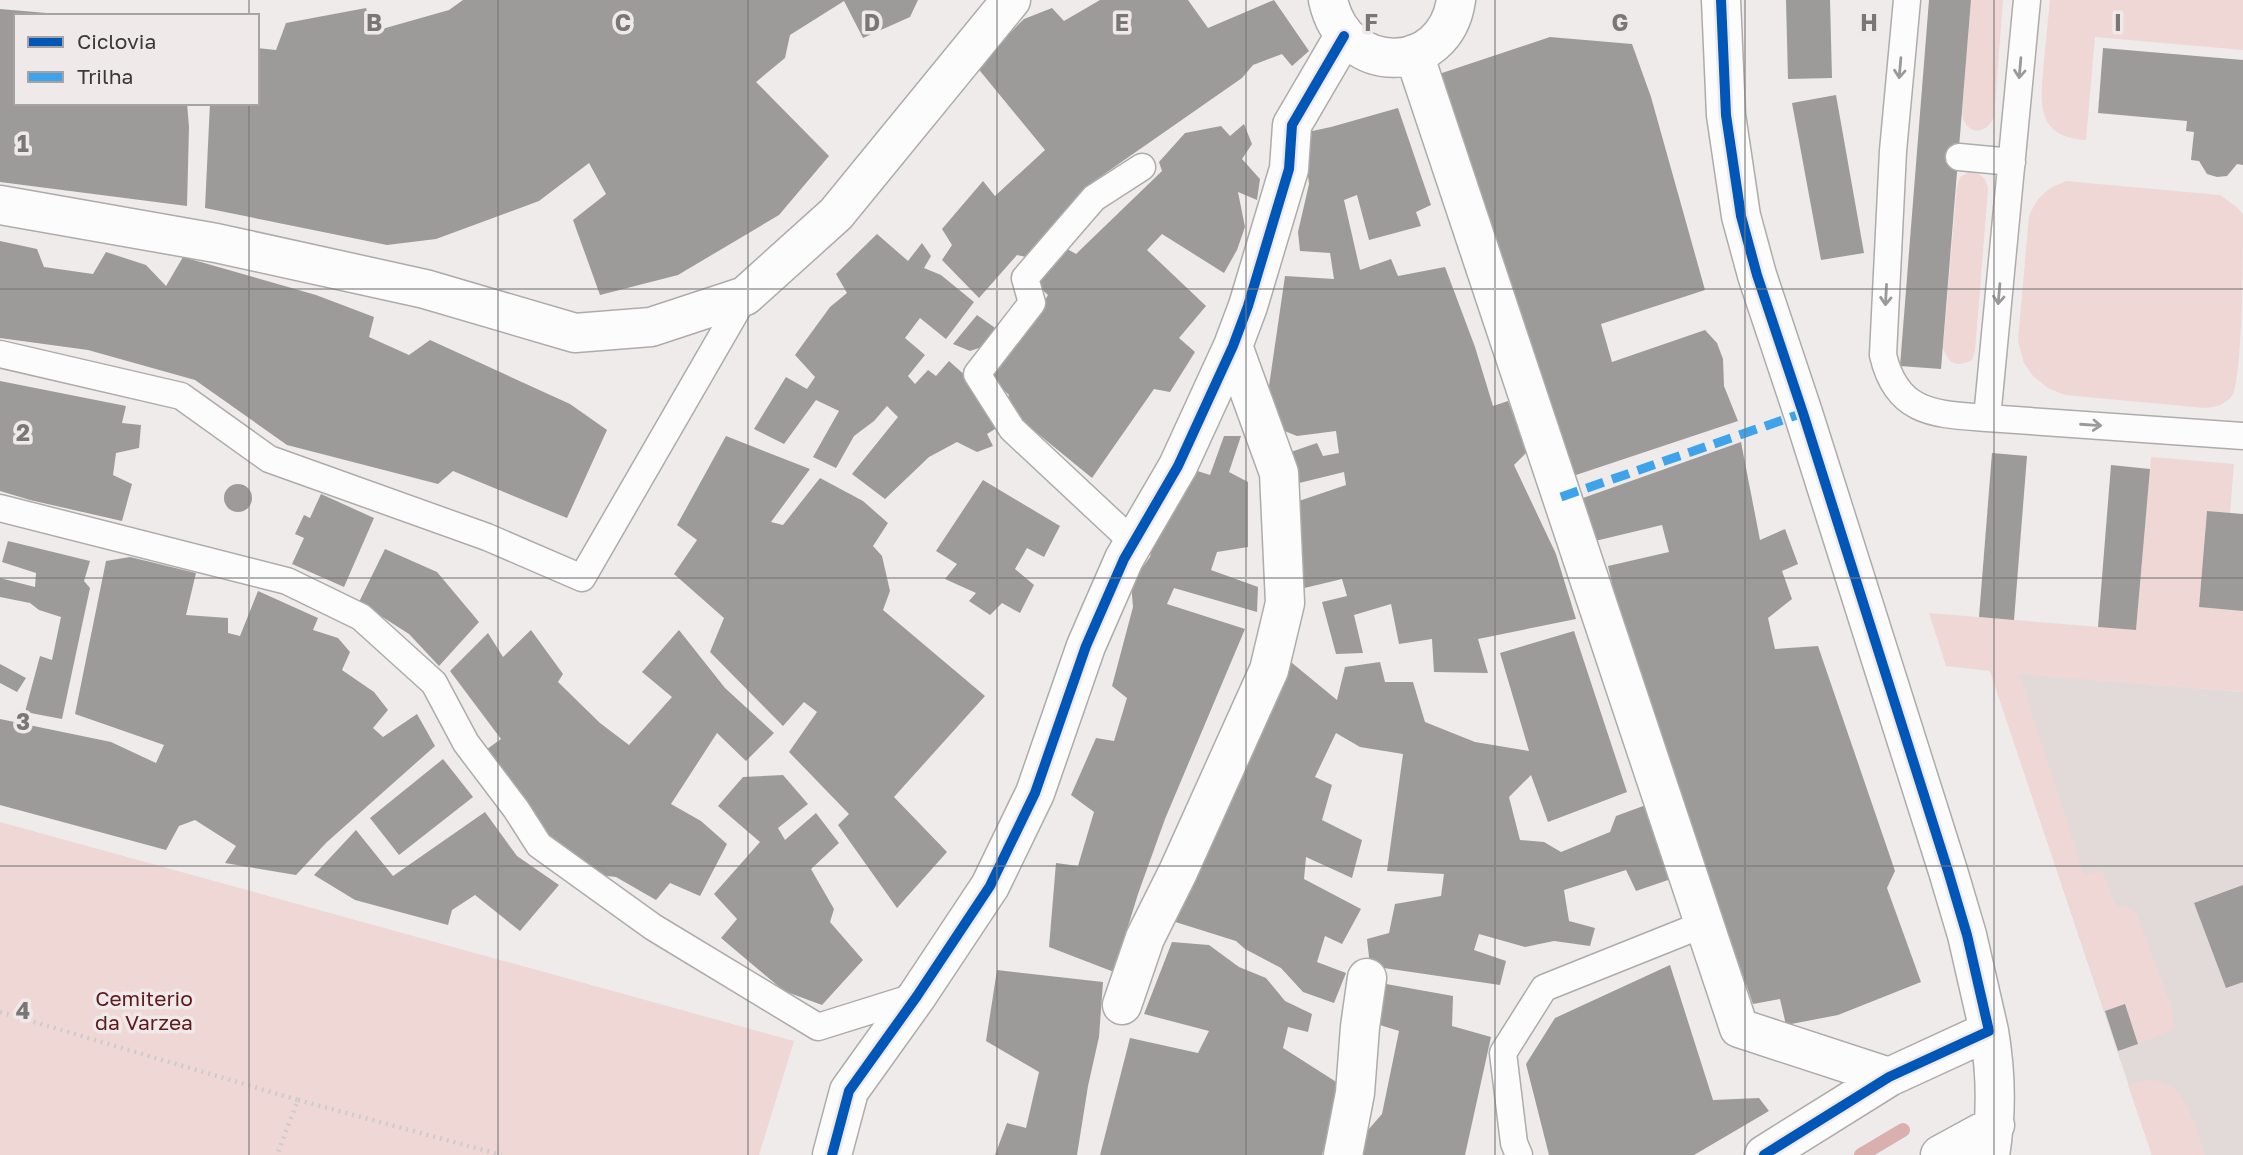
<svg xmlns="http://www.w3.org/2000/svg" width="2243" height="1155" font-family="'Golos Text',sans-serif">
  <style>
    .built { fill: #e2dad9 }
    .green { fill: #efd7d5 }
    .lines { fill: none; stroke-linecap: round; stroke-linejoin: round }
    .stream { stroke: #d9b0ae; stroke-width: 14 }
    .building { fill: #9d9b9a }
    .service-casing { stroke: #aeacab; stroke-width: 29 }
    .minor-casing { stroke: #aeacab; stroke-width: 41 }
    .path { stroke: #cdcbcb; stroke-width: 4.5; stroke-dasharray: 2 5; stroke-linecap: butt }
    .service { stroke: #fcfcfc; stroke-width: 26 }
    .minor { stroke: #fcfcfc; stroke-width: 38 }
    .quiet { stroke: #3fa3ec; stroke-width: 9; stroke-dasharray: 18 9; stroke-linecap: butt }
    .cycleway-casing { stroke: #efeae9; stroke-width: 15 }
    .cycleway { stroke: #0057b8; stroke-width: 10 }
    .oneway { stroke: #9b9a9a }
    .grid { fill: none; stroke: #797776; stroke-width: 2; stroke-opacity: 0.55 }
    .labels { text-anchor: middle; stroke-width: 7; stroke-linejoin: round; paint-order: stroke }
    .park-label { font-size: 21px; fill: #601a1f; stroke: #efeae9 }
    .grid-label { font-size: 23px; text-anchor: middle; font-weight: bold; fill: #797776; stroke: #efeae9; stroke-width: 7; stroke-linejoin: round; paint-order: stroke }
  </style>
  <rect width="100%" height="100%" fill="#eeebea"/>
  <!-- built -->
  <path class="built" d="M1990 671 2243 692V1155H2152Z"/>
  <!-- green -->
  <path class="green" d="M1971 0H2003L1994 117C1985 136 1966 135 1962 114Z
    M2050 0H2243V50L2095 37 2086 140C2033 137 2041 99 2044 60 2046 40 2048 20 2050 0Z
    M1969 172C1981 173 1986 177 1988 189L1975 351 1972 360C1957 368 1948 364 1943 348L1957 186 1960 177Z
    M2066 181 2220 195 2238 208 2243 215C2243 248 2243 372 2233 394 2227 404 2217 407 2205 408L2065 395 2048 388 2033 376 2024 363 2018 341 2029 216C2037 197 2047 188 2066 181Z
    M2151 457 2234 464 2230 513 2207 511 2199 606 2243 611V692L2019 674 2084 876 2102 870 2116 907H2128L2136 913 2173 1013 2174 1023 2171 1030 2138 1044 2126 1005 2105 1011 1990 671 1946 666 1929 613 2136 630Z
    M0 822 794 1041 759 1155H0Z
    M2150 1080C2187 1081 2194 1126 2205 1155H2152L2128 1085Z"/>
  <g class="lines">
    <!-- stream -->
    <path class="stream" d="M1861 1155 1903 1130"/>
  </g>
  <!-- building -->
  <path class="building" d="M463 0H918L910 17 863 38 844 1 790 35 785 58 756 82 829 156 779 215 678 275 600 295 573 220 606 194 589 163 539 201 436 239 387 245 205 208 210 103H257V48L276 50 286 23 366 8 375 31 449 10Z
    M1100 0H1188L1208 28 1274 0 1309 51 1292 66 1282 54 1253 65 1242 78 1087 186 1026 257 1017 255 979 298 942 260 952 245 942 229 983 181 995 196 1045 150 976 66 1024 19 1052 8 1064 21Z
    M1786 0H1830L1832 78 1788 79Z
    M1929 0H1971L1941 369 1900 366Z
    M0 9 58 14V16H16V103H187L189 127 187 206 0 182Z
    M1550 37 1632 44 1651 97 1705 290 1601 324 1612 362 1705 330 1717 343 1723 359 1724 386 1738 421 1573 476 1439 74Z
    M2103 48 2243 60V165L2237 164 2227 176 2217 177 2207 174 2199 161 2191 160 2194 132 2186 131 2187 121 2098 113Z
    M1836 95 1864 253 1821 260 1792 103Z
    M1398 108 1431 205 1416 212 1421 226 1369 240 1357 195 1344 200 1360 270 1391 259 1398 276 1445 267 1475 347 1493 406 1508 401 1527 452 1514 465 1556 554 1576 619 1478 639 1488 673 1434 672 1432 639 1399 644 1391 604 1354 615 1363 653 1336 654 1322 602 1347 596 1342 579 1296 590 1290 504 1346 485 1344 472 1291 485 1285 454 1317 443 1323 456 1339 453 1336 431 1297 436 1272 426 1269 386 1285 276 1334 279 1330 253 1300 251 1298 232 1309 184 1303 133 1331 127Z
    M1244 124 1252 144 1242 159 1260 179 1257 200 1238 192 1245 227 1237 250 1224 273 1162 234 1147 250 1206 306 1179 338 1195 352 1170 392 1154 389 1092 478 1004 406 1009 395 988 375 1033 322 1048 295 1033 281 1062 246 1076 254 1162 171 1159 162 1185 133 1221 126 1230 136Z
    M877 234 908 261 922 243 931 256 924 268 941 275 974 302 946 339 920 318 905 338 925 355 908 376 915 384 928 370 936 376 949 361 986 394 1003 424 987 434 993 446 977 452 957 442 929 457 885 499 852 474 898 417 887 406 874 421 854 436 836 468 813 457 839 411 816 400 784 444 754 429 786 377 807 389 815 377 795 355 830 307 847 293 836 274Z
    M0 241 37 249 44 267 93 274 106 252 146 265 166 286 183 257 316 295 374 317 369 337 409 355 430 340 570 404 607 430 567 518 453 471 438 484 287 445 195 380 88 350 0 338Z
    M977 315 998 330 985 346 970 351 953 344Z
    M0 381 126 406 122 423 141 425 139 448 116 453 113 475 132 484 122 521 30 500 0 491Z
    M726 436 810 469 771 522 783 525 820 478 863 501 888 523 873 546 882 556 890 591 883 610 985 696 894 797 947 852 897 908 838 825 849 814 789 752 817 712 804 702 783 726 710 652 724 618 674 574 697 540 677 525Z
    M1224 436H1241L1229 472 1248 482V547L1217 552 1211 570 1258 587 1257 612 1174 588 1167 604 1245 629 1165 819 1138 894 1114 972 1049 947 1056 863 1078 866 1094 812 1071 795 1096 738 1114 741 1127 698 1112 686 1133 607 1131 583 1150 557 1154 539 1191 469 1210 475Z
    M1741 442 1760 540 1785 529 1798 564 1782 571 1792 599 1768 618 1775 649 1818 646 1895 871 1887 888 1921 982 1838 1015 1786 1025 1780 999 1753 1004 1626 643 1608 566 1669 552 1662 525 1595 541 1583 498Z
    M1992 453 2027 456 2014 620 1979 617Z
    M2111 465 2150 469 2136 630 2098 627Z
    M983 480 1060 526 1044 557 1027 548 1015 569 1034 585 1020 613 1002 603 990 615 969 601 976 593 945 579 957 564 936 551Z
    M224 498a14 14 0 1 1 28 0a14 14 0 1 1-28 0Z
    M321 494 374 518 344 587 292 564 304 538 295 534 304 515 310 518Z
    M2207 511 2243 514V611L2199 607Z
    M8 541 90 561 84 581 90 588 62 719 25 712 40 656 52 660 61 617 39 610 30 603 0 597V578L35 587 36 573 2 562Z
    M385 549 437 572 479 622 439 666 409 634 359 602Z
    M130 557 196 573 186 615 228 618V633L240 636 258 591 318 618 313 630 338 638 350 652 342 670 374 692 388 710 373 728 383 737 417 714 435 746 327 842 296 875 225 863 236 846 195 820 179 826 166 850 0 805V719L111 742 156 763 164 745 75 714 106 561Z
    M531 630 563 674 558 682 600 723 629 745 672 697 642 672 679 630 725 688 774 733 746 761 717 733 671 804 701 821 727 844 700 896 670 883 656 900 616 877 598 875 538 826 483 752 501 739 450 671 488 633 503 657Z
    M1574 631 1627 792 1548 822 1531 775 1509 797 1520 840 1544 842 1561 852 1610 832 1616 816 1646 805 1671 879 1636 891 1626 870 1564 890 1569 921 1595 928 1590 946 1554 941 1525 947 1479 934 1474 950 1506 961 1500 985 1370 966 1367 939 1389 933 1395 904 1441 896 1444 874 1387 871 1403 754 1360 747 1336 733 1315 777 1332 785 1322 820 1362 840 1352 878 1306 857 1304 879 1361 909 1342 944 1325 936 1317 962 1346 973 1334 1003 1303 992 1281 968 1245 949 1236 941 1169 920 1286 658 1337 700 1345 667 1380 662 1385 682H1413L1425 722 1475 742 1529 751 1500 653Z
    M0 664 26 678 17 692 0 683Z
    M443 759 473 797 399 855 370 818Z
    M783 775 808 804 778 828 785 840 816 813 839 843 811 869 834 909 830 922 863 960 822 1005 784 991 721 938 737 919 714 894 760 842 718 806 743 777Z
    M485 812 517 856 559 885 520 931 475 895 452 910 448 925 355 900 314 875 356 830 393 876Z
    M2243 885V982L2226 988 2194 903Z
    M1172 942 1209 945 1239 967 1266 978 1285 1001 1312 1014 1308 1032 1288 1027 1283 1048 1341 1085 1322 1155H1100L1130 1038 1198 1053 1209 1031 1144 1014Z
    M1670 965 1713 1100 1759 1098 1769 1111 1694 1155H1549L1526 1064 1555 1018Z
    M997 970 1103 982 1099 1037 1088 1086 1077 1155H995L1007 1123 1026 1128 1039 1072 986 1041Z
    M1375 982 1453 996 1452 1026 1491 1037 1465 1155H1359L1361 1138 1382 1114 1399 1031 1367 1021Z
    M2125 1004 2138 1044 2118 1051 2105 1011Z"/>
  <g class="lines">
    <defs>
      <path id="service" d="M1907 0 1893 151 1883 355C1897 415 1936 414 1987 418
        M2027 0 1987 418 2243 436
        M1959 157 2012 162
        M0 354 181 396 269 459 487 537 582 578 745 296
        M0 508 287 581 361 617 434 683 466 743 516 809 539 845 653 927 818 1027 917 996
        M1134 543 1012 429 977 374 1032 303 1025 278 1094 198 1142 167
        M1519 1155 1514 1143 1503 1053 1544 988 1704 924"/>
      <path id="minor" d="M1328 0C1345 78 1445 76 1456 0
        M1721 0 1726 115 1741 216 1757 275 1803 413 1948 871 1967 935 1989 1031 1889 1077 1764 1155
        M1414 54 1739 1028 1889 1077
        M0 205 216 243 425 289 575 333 651 327 745 296 836 214 1011 0
        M1122 1005 1145 938 1178 872 1269 670 1285 603 1279 473 1233 346
        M1989 1031C1996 1072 1997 1113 1990 1155
        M832 1155 849 1091 917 996 990 886 1035 793 1086 646 1124 559 1178 466 1233 346 1248 306 1289 169 1292 125 1344 36
        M1343 1155 1355 1093 1360 1027 1367 978
        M1940 1155 1995 1125"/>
    </defs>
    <!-- service casing -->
    <use href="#service" class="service-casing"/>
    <!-- minor casing -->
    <use href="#minor" class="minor-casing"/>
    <!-- path -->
    <path class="path" d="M0 1012 298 1100 277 1155
      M298 1100 502 1155"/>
    <!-- service -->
    <use href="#service" class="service"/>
    <!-- minor -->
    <use href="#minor" class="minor"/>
    <!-- quiet -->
    <path class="quiet" d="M1561 497 1803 413"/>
    <defs>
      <path id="cycleway" d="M1721 0 1726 115 1741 216 1757 275 1803 413 1948 871 1967 935 1989 1031 1889 1077 1764 1155
        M832 1155 849 1091 917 996 990 886 1035 793 1086 646 1124 559 1178 466 1233 346 1248 306 1289 169 1292 125 1344 36"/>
    </defs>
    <!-- cycleway casing -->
    <use href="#cycleway" class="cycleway-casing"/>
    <!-- cycleway -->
    <use href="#cycleway" class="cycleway"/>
  </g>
  <!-- one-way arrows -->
  <defs><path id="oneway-shaft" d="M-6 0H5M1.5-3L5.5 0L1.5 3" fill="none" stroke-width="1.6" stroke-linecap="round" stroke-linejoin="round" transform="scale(1.75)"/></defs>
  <g class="oneway">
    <use href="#oneway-shaft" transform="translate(1900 68) rotate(95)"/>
    <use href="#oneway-shaft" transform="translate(2020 68) rotate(95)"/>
    <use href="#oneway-shaft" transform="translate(1999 294) rotate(95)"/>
    <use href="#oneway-shaft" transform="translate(1886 295) rotate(93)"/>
    <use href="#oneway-shaft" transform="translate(2091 425) rotate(4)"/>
  </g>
  <!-- grid -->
  <path class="grid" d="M249 0V16M498 0V1155M748 0V1155M997 0V1155M1246 0V1155M1495 0V1155M1745 0V1155M1994 0V1155M249 103V1155M0 289H2243M0 578H2243M0 866H2243"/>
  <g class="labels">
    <!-- park labels -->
    <g class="park-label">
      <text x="144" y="1006">Cemiterio<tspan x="144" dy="24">da Varzea</tspan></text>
    </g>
  </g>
  <g class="grid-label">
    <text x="374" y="31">B</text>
    <text x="623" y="31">C</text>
    <text x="872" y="31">D</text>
    <text x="1122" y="31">E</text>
    <text x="1371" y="31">F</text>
    <text x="1620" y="31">G</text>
    <text x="1869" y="31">H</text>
    <text x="2118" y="31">I</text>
    <text x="23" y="152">1</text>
    <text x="23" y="441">2</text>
    <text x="23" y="730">3</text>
    <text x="23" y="1019">4</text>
  </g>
  <!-- legend -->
  <rect x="14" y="14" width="245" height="91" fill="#efeae9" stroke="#a7a3a2" stroke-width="2"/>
  <rect x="28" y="37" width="35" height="10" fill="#0057b8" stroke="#a7a3a2" stroke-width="2"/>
  <text x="77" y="49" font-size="21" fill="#3a3838">Ciclovia</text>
  <rect x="28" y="72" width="35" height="10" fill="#3fa3ec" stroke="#a7a3a2" stroke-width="2"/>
  <text x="77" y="84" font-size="21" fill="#3a3838">Trilha</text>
</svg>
